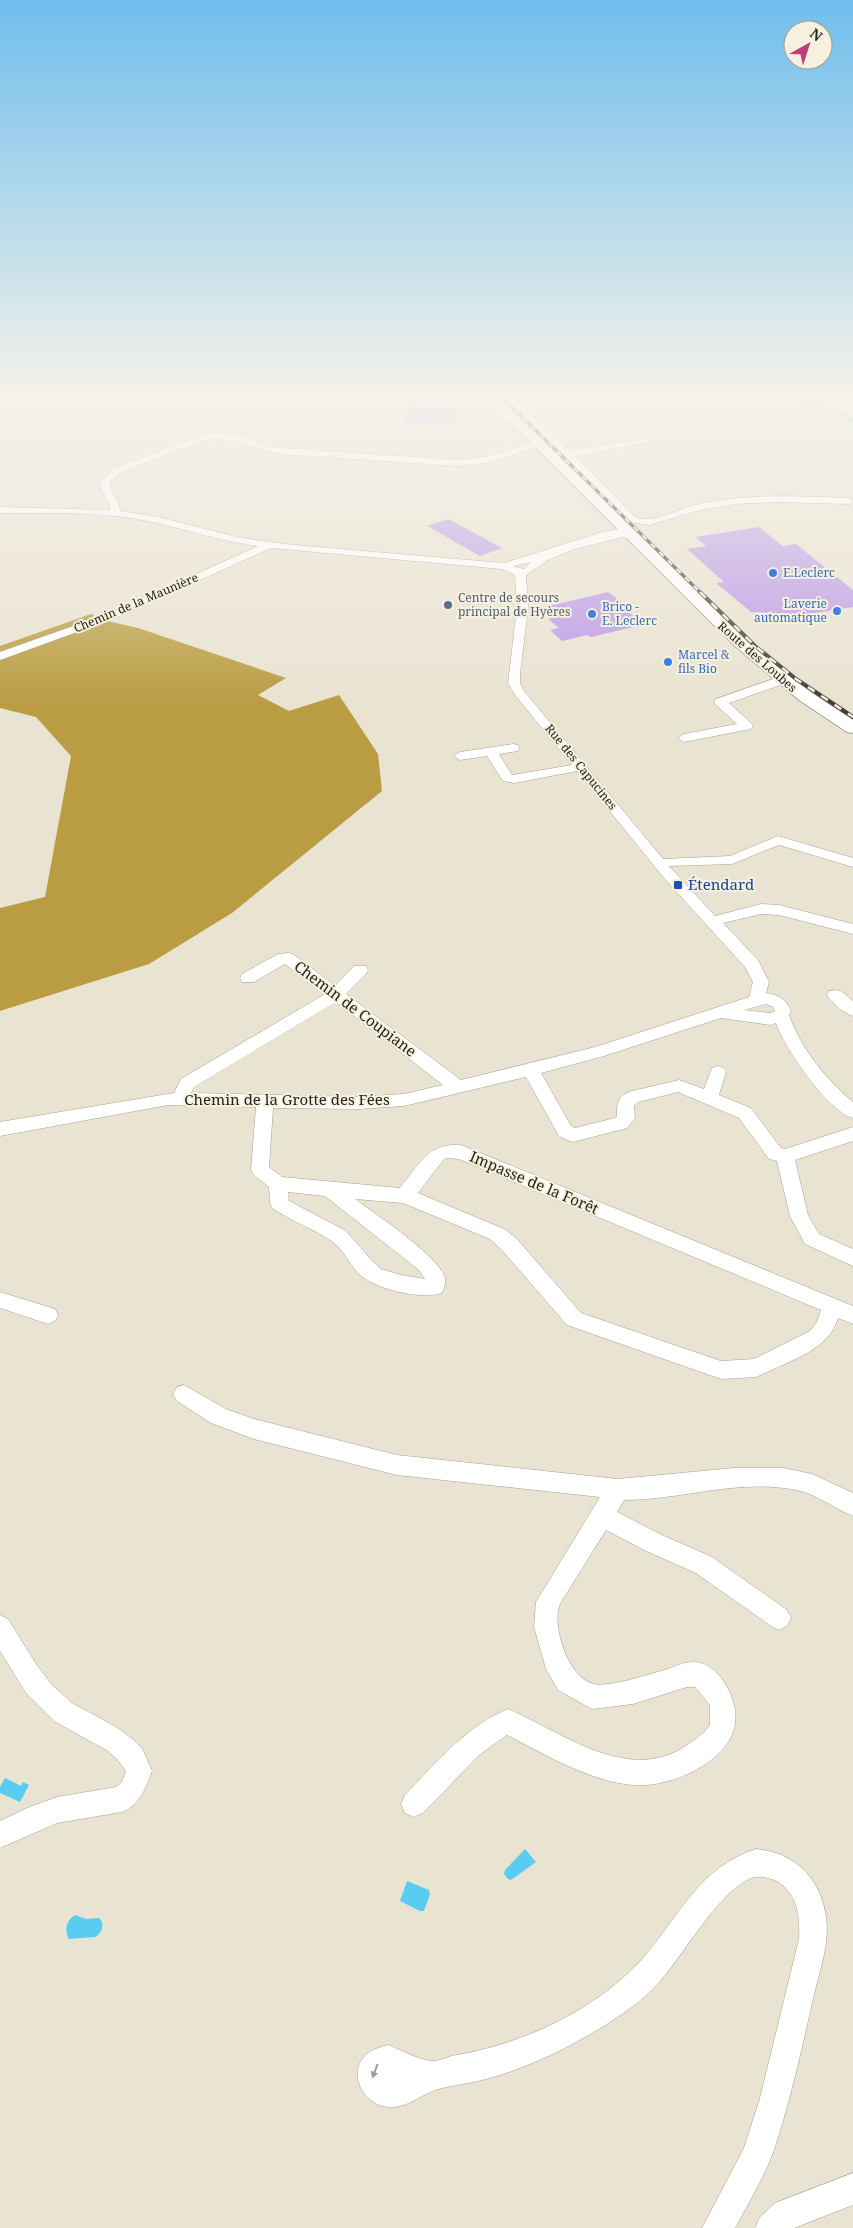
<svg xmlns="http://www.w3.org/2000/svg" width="853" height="2228" font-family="'Noto Serif',serif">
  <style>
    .forest { fill: #ba9d43 }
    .water { fill: #5bccf1 }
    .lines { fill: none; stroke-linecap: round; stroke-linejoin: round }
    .stream { stroke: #5bccf1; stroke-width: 2.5 }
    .building { fill: #bc9ae7 }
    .minor-casing { stroke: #a6a090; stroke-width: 1 }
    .secondary-casing { stroke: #a6a090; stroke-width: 2 }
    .trunk-casing { stroke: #a6a090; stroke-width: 1 }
    .motorway-casing { stroke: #a6a090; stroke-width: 1 }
    .minor { fill: #fff; fill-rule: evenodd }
    .secondary { fill: #fff; fill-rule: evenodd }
    .trunk { fill: #fff; fill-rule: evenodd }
    .motorway { fill: #fff; fill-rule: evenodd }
    .rail-far1-casing { stroke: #413e36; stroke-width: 3 }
    .rail-casing { stroke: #413e36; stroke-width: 4 }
    .rail-far1 { stroke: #f6f0de; stroke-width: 2; stroke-dasharray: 6; stroke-linecap: butt }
    .rail { stroke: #f6f0de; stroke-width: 2.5; stroke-dasharray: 8; stroke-linecap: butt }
    .oneway { fill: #9d9c99 }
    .shop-dot { fill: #3f7fe0; stroke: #f6f0de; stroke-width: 2 }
    .service-dot { fill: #5c6f8a; stroke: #f6f0de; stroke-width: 2 }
    .transit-dot { fill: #1a4fb4; stroke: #f6f0de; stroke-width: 2 }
    .labels { text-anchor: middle; stroke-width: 4; stroke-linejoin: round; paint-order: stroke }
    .far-shop-label { font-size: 12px; fill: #366cbe; stroke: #f6f0de; text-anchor: start }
    .far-service-label { font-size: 12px; fill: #4e5e75; stroke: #f6f0de; text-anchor: start }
    .far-street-label { font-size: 12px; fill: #26241d; stroke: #f6f0de }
    .transit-label { font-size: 15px; fill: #164399; stroke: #f6f0de; text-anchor: start }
    .street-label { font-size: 15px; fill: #26241d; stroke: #f6f0de }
  </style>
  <rect width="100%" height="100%" fill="#e9e3d1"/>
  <!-- forest -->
  <path class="forest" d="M91 614 107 621 138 628 286 678 258 695 289 711 339 695 378 754 382 791 232 913 149 964 0 1011V908L45 897 71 756 36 717 0 708V646Z"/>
  <!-- water -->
  <path class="water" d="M5 1778 21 1786 23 1782 29 1785 20 1802 0 1793V1787Z
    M525 1849 536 1862 511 1880 508 1879 504 1874 505 1870Z
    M407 1881 429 1890 430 1894 424 1911H420L400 1901Z
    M75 1915 86 1919 99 1918C105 1924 102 1932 96 1937L69 1939C64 1930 66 1921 75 1915Z"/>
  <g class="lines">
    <!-- stream -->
    <path class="stream" d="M771 392 824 407 853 421"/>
  </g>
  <!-- building -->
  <path class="building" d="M408 407 457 408 455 423 405 422Z
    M448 519 502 548 480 556 427 526Z
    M759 527 783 546 796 544 853 590V607L782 618 776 613 751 612 716 583 724 582 687 549 706 546 696 537Z
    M608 592 624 604 620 606 640 621 630 624 633 627 591 637 587 635 562 641 550 630 559 628 548 619 556 617 545 607Z"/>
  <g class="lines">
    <defs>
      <path id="minor" d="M499 392H508L570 451 649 438V442L646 443 575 456 636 518C655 523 673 511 691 506 743 493 797 496 849 498L852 499 853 502 849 504 774 502 736 504 700 510 649 525 628 522 564 455Z
        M215 433 241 435 265 446 280 448 458 460 486 457 536 442H542V446L487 463 458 466 280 454C249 448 235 435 202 441L119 473 110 483C110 494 120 500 120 511L158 517 241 538 294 545 504 563 602 532 630 527 631 529 629 532 637 535V539L623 537 572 550 548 560 526 575 528 608 520 674V683L524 691 663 859 730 856 778 836 853 858V867L779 845 732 864 669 866 715 916 761 904 779 905 853 924V934L779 915 761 914 723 923 758 960 769 982 766 993C779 995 786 999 791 1011L789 1015C801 1049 826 1079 853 1102V1118C828 1111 784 1048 776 1023L771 1025 721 1018 604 1056 541 1073 571 1126 575 1128 615 1118 617 1116C616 1103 619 1095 632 1091L679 1080 704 1089 712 1068 718 1066 724 1068 726 1072 719 1095 751 1108 781 1148 785 1149 853 1127V1141L795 1160 808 1215 819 1234 853 1249V1266L805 1244 790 1216 777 1161 769 1159 739 1118 678 1092 638 1102 634 1106 635 1118 627 1128 573 1142 567 1140 559 1136 526 1077 404 1106 359 1109 273 1108 269 1167 282 1177 400 1188C420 1164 427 1143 461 1145L853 1306V1324L838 1318C829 1350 791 1360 763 1374L756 1377 721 1379 567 1325 502 1250 490 1239 403 1203 355 1199C375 1214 439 1256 445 1278 446 1283 444 1288 442 1293 421 1300 373 1289 358 1273 348 1262 343 1248 330 1240 312 1228 291 1221 272 1208L270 1203 269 1187 254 1175 251 1170 256 1107 168 1105 0 1136V1122L174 1093 181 1079 325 994 285 964 254 982H242L240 978 242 974 278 954 288 953 293 954 335 986 354 966H366L368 970 366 974 346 994 461 1080 595 1047 749 997 753 982 745 967 664 878 577 771 515 783 503 781 487 756 460 760 454 756 460 752 513 744 518 745 519 748 518 751 499 754 512 775 572 765 515 695 508 683 517 608 515 575 502 569 271 548 118 617 0 660V652L110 613 258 546C210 540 164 521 115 516 77 512 38 514 0 513V507L110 510C110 500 100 493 100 483L113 469 197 437ZM531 562 524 569 512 566H513ZM336 1002 443 1085 404 1094 359 1097 191 1093 194 1087ZM766 1004 773 1007 775 1011 770 1013 744 1010ZM447 1158 459 1159 821 1310 817 1322 810 1331 754 1359 721 1361 581 1313 516 1238 504 1229 418 1193 444 1159ZM288 1192 325 1196 419 1270 425 1279 401 1275 381 1269 372 1261 346 1231 293 1203 288 1200Z
        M782 676 788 680 786 683 729 703 751 723 753 726 751 729 684 742 678 738 684 734 737 724 716 705 714 702 716 699Z
        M835 990 841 991 853 1001V1016C844 1013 832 1003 827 995L829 991Z
        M0 1292 55 1309 58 1315 55 1321 48 1324 0 1308Z
        M184 1385 226 1409 254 1419 397 1455 618 1479 734 1468H784L812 1474 853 1493V1516C835 1509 819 1496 801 1491 743 1477 682 1500 624 1500L617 1512 662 1535 712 1557 787 1610 791 1618 787 1626 779 1630 771 1626 696 1573 646 1551 606 1530C595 1547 585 1564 574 1581 570 1589 564 1596 560 1604 554 1618 560 1641 566 1655 571 1667 581 1681 594 1684 608 1688 653 1673 668 1669 678 1665 690 1660 701 1663 713 1666 724 1680 729 1691 736 1707 738 1719 732 1735 718 1767 666 1788 633 1785 589 1781 546 1755 507 1735L479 1755 423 1813 414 1817 405 1813 401 1804 405 1795C437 1762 465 1727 508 1709 560 1731 624 1782 681 1749 692 1742 702 1736 710 1725V1705L695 1687H687L633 1704 592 1709 558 1690 546 1669 534 1627 536 1602 600 1497 397 1475 254 1439 211 1423 177 1401 173 1394 177 1387Z
        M0 1615 8 1619 36 1664 52 1685 72 1703 116 1727 135 1741 143 1750 152 1771C145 1789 141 1804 122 1812L57 1823 0 1848V1821L27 1808 57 1797 116 1787 122 1782 126 1771 117 1759 108 1751 54 1721 26 1693 0 1651Z
        M756 1849C795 1852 821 1879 826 1917 830 1944 819 1972 813 1999 801 2051 790 2103 773 2153 763 2179 748 2204 735 2228H702L744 2148 760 2098 799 1939C800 1918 799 1898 781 1884 772 1878 759 1874 749 1879 714 1896 681 1961 652 1990 624 2016 590 2035 557 2052 533 2063 508 2074 482 2080 468 2084 452 2085 438 2089 422 2094 406 2109 388 2107 363 2105 346 2072 367 2054 372 2049 381 2047 388 2045 401 2050 417 2059 431 2061 438 2062 449 2056 457 2055 525 2043 596 2010 643 1958 680 1916 699 1867 756 1849Z
        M853 2173V2205L794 2228H755L760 2217 775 2203Z"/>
      <path id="secondary" d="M482 392H494L509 410 519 417 746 640 812 693 853 720V733L847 732 799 700 735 646 511 423 501 416Z"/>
      <path id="trunk" d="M799 392H817L853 406V415L800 395Z"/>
      <path id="motorway" d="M832 392 853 394V403L833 395Z"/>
    </defs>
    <!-- minor casing -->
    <use href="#minor" class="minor-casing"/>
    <!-- secondary casing -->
    <use href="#secondary" class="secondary-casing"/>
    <!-- trunk casing -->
    <use href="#trunk" class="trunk-casing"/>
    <!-- motorway casing -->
    <use href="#motorway" class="motorway-casing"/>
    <!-- minor -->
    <use href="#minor" class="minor"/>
    <!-- secondary -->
    <use href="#secondary" class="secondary"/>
    <!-- trunk -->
    <use href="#trunk" class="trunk"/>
    <!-- motorway -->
    <use href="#motorway" class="motorway"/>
    <defs>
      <path id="rail-far1" d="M497 392 701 593"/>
      <path id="rail" d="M700 592 755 646 796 679 853 717"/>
    </defs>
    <!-- rail-far1 casing -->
    <use href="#rail-far1" class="rail-far1-casing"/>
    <!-- rail casing -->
    <use href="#rail" class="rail-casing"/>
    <!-- rail-far1 -->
    <use href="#rail-far1" class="rail-far1"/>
    <!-- rail -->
    <use href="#rail" class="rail"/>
  </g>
  <!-- one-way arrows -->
  <defs><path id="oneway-solid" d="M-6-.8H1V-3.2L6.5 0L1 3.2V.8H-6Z" transform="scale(1.25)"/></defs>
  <use class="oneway" href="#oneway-solid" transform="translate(375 2071) rotate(111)"/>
  <!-- sky -->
  <linearGradient id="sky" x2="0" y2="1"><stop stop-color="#6fbeec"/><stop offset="0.56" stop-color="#f5f2ea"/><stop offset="1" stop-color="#f5f2ea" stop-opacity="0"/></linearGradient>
  <rect width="853" height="704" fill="url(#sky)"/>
  <!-- markers -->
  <g class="shop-dot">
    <circle cx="773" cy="573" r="5"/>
    <circle cx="837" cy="611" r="5"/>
    <circle cx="592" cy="614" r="5"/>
    <circle cx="668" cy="662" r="5"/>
  </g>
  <circle class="service-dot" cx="448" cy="605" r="5"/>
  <rect class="transit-dot" x="673" y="880" width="10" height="10" rx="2.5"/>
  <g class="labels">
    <!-- far-shop labels -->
    <g class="far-shop-label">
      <text x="783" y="577">E.Leclerc</text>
      <text x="827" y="608" text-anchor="end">Laverie<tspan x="827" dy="14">automatique</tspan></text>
      <text x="602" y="611">Brico -<tspan x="602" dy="14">E. Leclerc</tspan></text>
      <text x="678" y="659">Marcel &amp;<tspan x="678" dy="14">fils Bio</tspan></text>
    </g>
    <!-- far-service labels -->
    <g class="far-service-label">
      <text x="458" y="602">Centre de secours<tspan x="458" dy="14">principal de Hyères</tspan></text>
    </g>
    <!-- far-street labels -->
    <g class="far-street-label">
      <text transform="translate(136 603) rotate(-23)" y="4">Chemin de la Maunière</text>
      <text transform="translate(757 657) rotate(41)" y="4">Route des Loubes</text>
      <text transform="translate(581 767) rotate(51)" y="4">Rue des Capucines</text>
    </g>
    <!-- transit labels -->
    <g class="transit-label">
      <text x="688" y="890">Étendard</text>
    </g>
    <!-- street labels -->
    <g class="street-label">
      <text transform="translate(355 1009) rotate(37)" y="5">Chemin de Coupiane</text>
      <text x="287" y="1105">Chemin de la Grotte des Fées</text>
      <text transform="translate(534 1183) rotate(23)" y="5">Impasse de la Forêt</text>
    </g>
  </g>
  <!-- north arrow -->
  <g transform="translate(808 45) rotate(39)"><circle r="24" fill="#f6f0de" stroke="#a39e91"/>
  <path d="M0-4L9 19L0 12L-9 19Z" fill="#c33b78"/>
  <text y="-8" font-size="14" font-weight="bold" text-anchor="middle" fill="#26241d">N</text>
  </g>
</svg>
